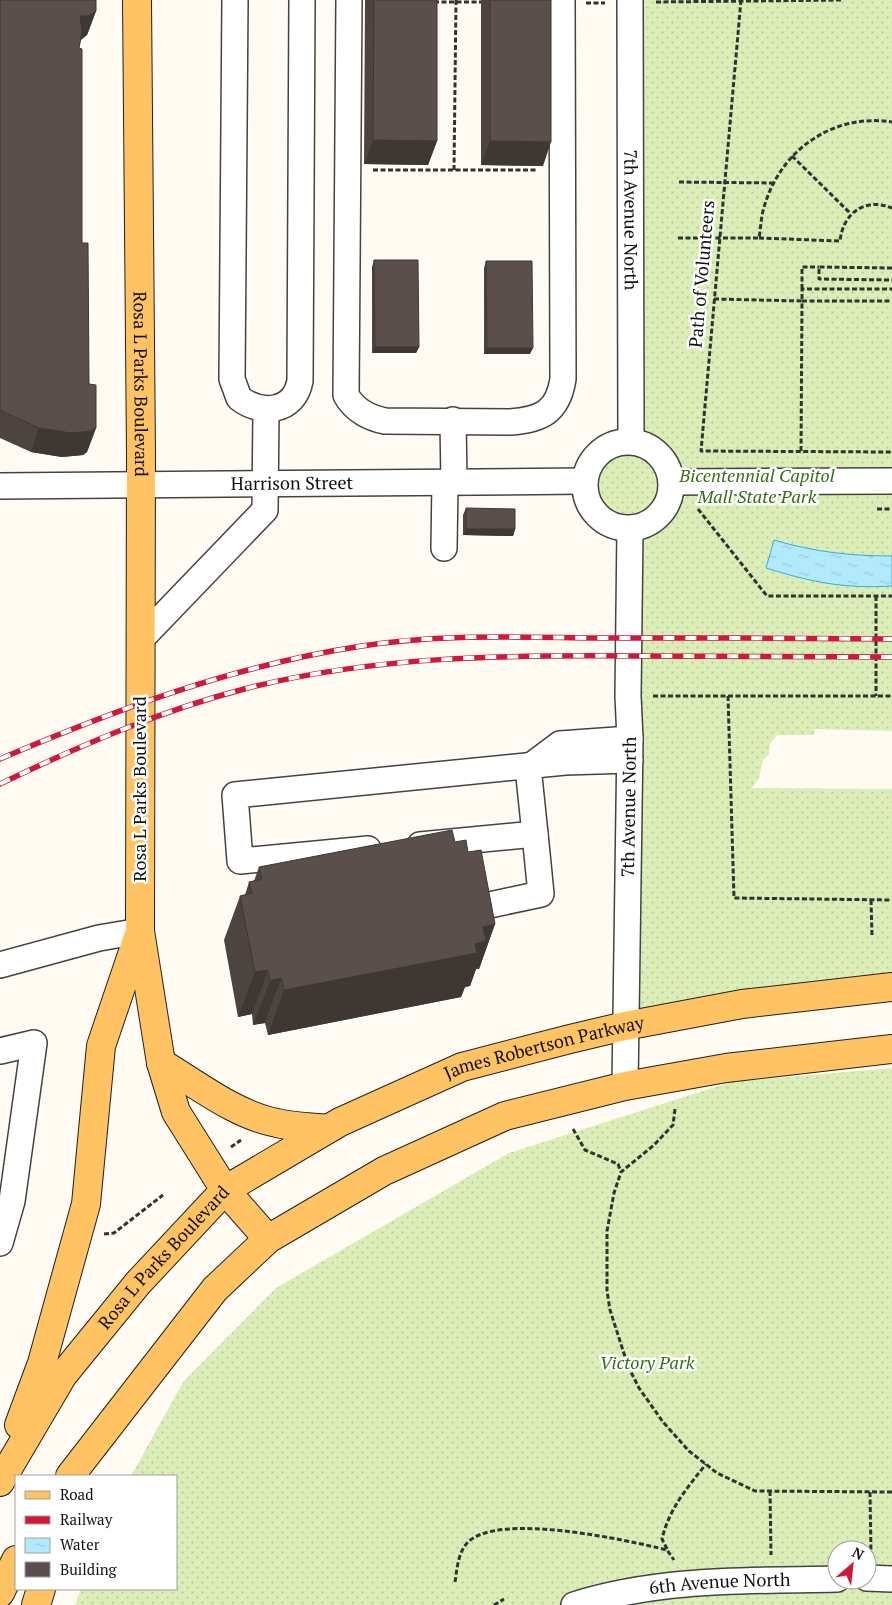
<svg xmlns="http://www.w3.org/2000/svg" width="892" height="1605" font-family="'PT Serif',serif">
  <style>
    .grass { fill: url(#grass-dots); fill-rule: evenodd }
    .water { fill: url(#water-ripples); stroke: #31aeda }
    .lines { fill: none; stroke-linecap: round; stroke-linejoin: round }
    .minor-casing { stroke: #434343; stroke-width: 28 }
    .major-casing { stroke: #212121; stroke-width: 30 }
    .path { stroke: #323232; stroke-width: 3; stroke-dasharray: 5 2.5; stroke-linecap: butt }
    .minor { stroke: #fff; stroke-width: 25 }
    .major { stroke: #ffc363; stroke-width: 28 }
    .rail-casing { stroke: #cf193b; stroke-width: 5.5 }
    .rail { stroke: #fff; stroke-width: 4; stroke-dasharray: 11; stroke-linecap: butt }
    .wall { fill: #4d4440 }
    .shaded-wall { fill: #3f3734 }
    .building { fill: #5a4f4b; stroke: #3f3734 }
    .labels { text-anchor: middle; stroke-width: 5; stroke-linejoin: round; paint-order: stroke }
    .street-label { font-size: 18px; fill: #101010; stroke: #fff }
    .park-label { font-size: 18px; font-style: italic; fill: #366f18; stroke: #fff }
  </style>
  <defs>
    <pattern id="grass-dots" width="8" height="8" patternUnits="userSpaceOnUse" patternTransform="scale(1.25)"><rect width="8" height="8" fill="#dbeeb7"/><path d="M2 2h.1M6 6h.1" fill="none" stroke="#bbcb9c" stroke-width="1.8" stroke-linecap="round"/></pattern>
    <pattern id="water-ripples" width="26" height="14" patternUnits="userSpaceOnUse" patternTransform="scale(1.25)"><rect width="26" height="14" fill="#b2eafc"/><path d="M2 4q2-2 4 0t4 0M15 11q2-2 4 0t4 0" fill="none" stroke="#98c8d7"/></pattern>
  </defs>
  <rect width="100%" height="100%" fill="#fffbf3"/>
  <!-- grass -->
  <path class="grass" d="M630 0H892V731L814 729V735H777L770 744 769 754 763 760 759 778 752 788 892 789V987L625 1026 623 529C573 515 572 452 624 441Z
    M892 1068V1605H75L81 1589H176V1476H131L183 1382 276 1288 509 1153 731 1082ZM837 1550H867V1580H837Z"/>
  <!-- water -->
  <path class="water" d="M774 540C814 552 851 556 892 556V586C844 589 811 582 766 568Z"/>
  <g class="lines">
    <defs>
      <g id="minor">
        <path d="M235 0 232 379 239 398C261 415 294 413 300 381L302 0"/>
        <path d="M349 0 346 395C354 410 370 418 385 421L510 422C541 420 558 412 563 379L562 0"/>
        <path id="s1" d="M630 0 631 441"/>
        <path d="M453 420 454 482"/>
        <circle cx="628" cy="485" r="43"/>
        <path d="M671 482 892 481"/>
        <path id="s2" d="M0 486 585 481"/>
        <path d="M444 548 445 482"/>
        <path d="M141 639 265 510 266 410"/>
        <path d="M532 765 560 744 630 739"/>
        <path d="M420 845 535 834 528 767"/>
        <path d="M368 849 240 861 235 795 565 762 630 760"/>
        <path d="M485 906 541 894 535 834"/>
        <path d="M0 965 99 938 140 931"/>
        <path d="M0 1051 34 1043 12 1201 0 1243"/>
        <path id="s3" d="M625 1086 630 739 628 696 630 529"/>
        <path d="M867 1578 892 1579"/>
        <path id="s4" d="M574 1605C660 1578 748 1581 837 1579"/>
      </g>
      <g id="major">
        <path id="s5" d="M137 0 141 455 140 931 161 1063 176 1112 225 1190 268 1239"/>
        <path d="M161 1063C197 1084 235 1115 277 1123 294 1127 311 1127 328 1129"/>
        <path d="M19 1425 42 1363 86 1204 101 1046 138 937"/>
        <path d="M70 1476 215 1289 268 1239 384 1171 505 1116 625 1086 726 1068 892 1049"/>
        <path id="s6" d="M0 1482 63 1375 138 1283 225 1190 340 1122 462 1067 570 1039 625 1026 742 1004 892 987"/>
        <path d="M0 1593 16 1560"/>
        <path d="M36 1605 41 1589"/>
      </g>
    </defs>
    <!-- minor casing -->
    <use href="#minor" class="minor-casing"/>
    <!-- major casing -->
    <use href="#major" class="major-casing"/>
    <!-- path -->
    <path class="path" d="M741 0 701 451 892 452
      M434 2H485
      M656 2 843 0
      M586 3H605
      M792 156 850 213
      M373 170H537
      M454 170 456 0
      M679 182 774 183
      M678 238H759C761 227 761 215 765 204 782 149 834 113 892 122
      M759 238 840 241C843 213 865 197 892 208
      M892 268 819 267V279L892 280
      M802 289V267H819
      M714 299 802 301V289H892
      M801 451 802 301H892
      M698 509 767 596H892
      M877 509H892
      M876 596V696
      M653 696H892
      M728 696 734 898 892 900
      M871 900 872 935
      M675 1109 673 1125 654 1145 621 1172 614 1193 607 1231V1291L610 1310 628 1366 639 1388 663 1422 689 1451 717 1473 755 1491 892 1492
      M573 1129 585 1150 618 1164 621 1172
      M231 1147 241 1140
      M104 1234 114 1233 163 1195
      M770 1491 771 1555
      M870 1492 871 1554
      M667 1549 662 1539C669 1509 687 1488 706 1464
      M455 1582C457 1569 458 1552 468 1542 499 1512 627 1540 667 1550L674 1560
      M494 1605 504 1599"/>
    <!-- minor -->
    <use href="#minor" class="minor"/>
    <!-- major -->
    <use href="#major" class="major"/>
    <defs>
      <path id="rail" d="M0 759C117 709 236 665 362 646 437 634 513 637 590 638 691 638 791 638 892 639
        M0 784C79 746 162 710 248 688 374 656 505 655 635 656 721 656 806 657 892 657"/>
    </defs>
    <!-- rail casing -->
    <use href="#rail" class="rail-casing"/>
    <!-- rail -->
    <use href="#rail" class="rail"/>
  </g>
  <!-- wall -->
  <path class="wall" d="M0 0 96 11 87 35 81 40 79 48 82 243 89 384 96 428 87 452 83 455 62 457 31 452 0 438Z
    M365 0H437V141L428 165 364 164Z
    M481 0H551L543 166 481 165Z
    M374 260 419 347 416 353H372V267Z
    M486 261 530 354H484V268Z
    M466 508 515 529 513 536 463 535V515Z
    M455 842 468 852 495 924 479 969H476L470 986 465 987 461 997 268 1035 265 1023 253 1025 252 1014 238 1017 224 940 240 896 245 895 249 882 254 881 259 867Z"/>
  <!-- shaded-wall -->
  <path class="shaded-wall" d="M96 11 87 35 80 40V16Z
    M373 140 437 141 428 165 364 164Z
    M490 141 551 142 543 166 481 165Z
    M375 347H419L416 353H372Z
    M487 348H533L530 354H484Z
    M39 428H96L87 452 83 455 62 457 31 452Z
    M466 529H515L513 536 463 535Z
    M495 924 479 969H476L470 986 465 987 461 997 268 1035 284 990 475 944 483 927Z
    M268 970 252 1014 238 1017 255 972Z
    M281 978 265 1023 253 1025 270 981Z"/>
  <!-- building -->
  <path class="building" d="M0 0H96V11L89 16H80L82 31 79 48 82 49V243H88L89 384 96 385V428L91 431 71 433 39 428 2 411 0 410Z
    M374 0H437V141L373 140Z
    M490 0H551V142L490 141Z
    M374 260H418L419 347H375Z
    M486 261H532L533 348H487Z
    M466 508 515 509V529H466Z
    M452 830 455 842 466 840 468 852 481 850 495 924 483 927 486 941 475 944 477 953 284 990 281 978 270 981 268 970 255 972 240 896 252 893 249 882 262 879 259 867Z"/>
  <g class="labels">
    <!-- street labels -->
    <g class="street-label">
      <text dy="6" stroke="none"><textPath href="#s1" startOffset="220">7th Avenue North</textPath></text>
      <text transform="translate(702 274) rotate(-85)" y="6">Path of Volunteers</text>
      <text dy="6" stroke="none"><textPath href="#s5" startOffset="384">Rosa L Parks Boulevard</textPath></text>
      <text dy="6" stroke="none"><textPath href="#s2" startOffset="292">Harrison Street</textPath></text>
      <text transform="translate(140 789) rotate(-90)" y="6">Rosa L Parks Boulevard</text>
      <text dy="6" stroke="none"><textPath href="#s3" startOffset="279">7th Avenue North</textPath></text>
      <text dy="6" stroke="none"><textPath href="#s6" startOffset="722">James Robertson Parkway</textPath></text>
      <text dy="6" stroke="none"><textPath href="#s6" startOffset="279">Rosa L Parks Boulevard</textPath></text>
      <text dy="6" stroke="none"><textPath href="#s4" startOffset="148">6th Avenue North</textPath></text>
    </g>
    <!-- park labels -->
    <g class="park-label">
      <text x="757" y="482">Bicentennial Capitol<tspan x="757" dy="21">Mall State Park</tspan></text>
      <text x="647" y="1369">Victory Park</text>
    </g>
  </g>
  <!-- legend -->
  <rect x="15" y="1475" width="162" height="115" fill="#ffffff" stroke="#9f9f9f"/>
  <rect x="25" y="1491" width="25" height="8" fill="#ffc363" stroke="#9f9f9f"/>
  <text x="60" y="1500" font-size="15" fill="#101010">Road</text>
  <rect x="25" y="1516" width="25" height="8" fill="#cf193b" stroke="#9f9f9f"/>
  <text x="60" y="1525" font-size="15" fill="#101010">Railway</text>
  <rect x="25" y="1538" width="25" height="15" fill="url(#water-ripples)" stroke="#9f9f9f"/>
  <text x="60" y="1550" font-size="15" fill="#101010">Water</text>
  <rect x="25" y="1562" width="25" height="15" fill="#5a4f4b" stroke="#9f9f9f"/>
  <text x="60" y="1575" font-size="15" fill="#101010">Building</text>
  <!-- north arrow -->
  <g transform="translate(852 1565) rotate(28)"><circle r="24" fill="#ffffff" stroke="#9f9f9f"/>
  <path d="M0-4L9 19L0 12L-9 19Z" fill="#cf193b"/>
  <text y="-8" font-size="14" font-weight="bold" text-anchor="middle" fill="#101010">N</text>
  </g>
</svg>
